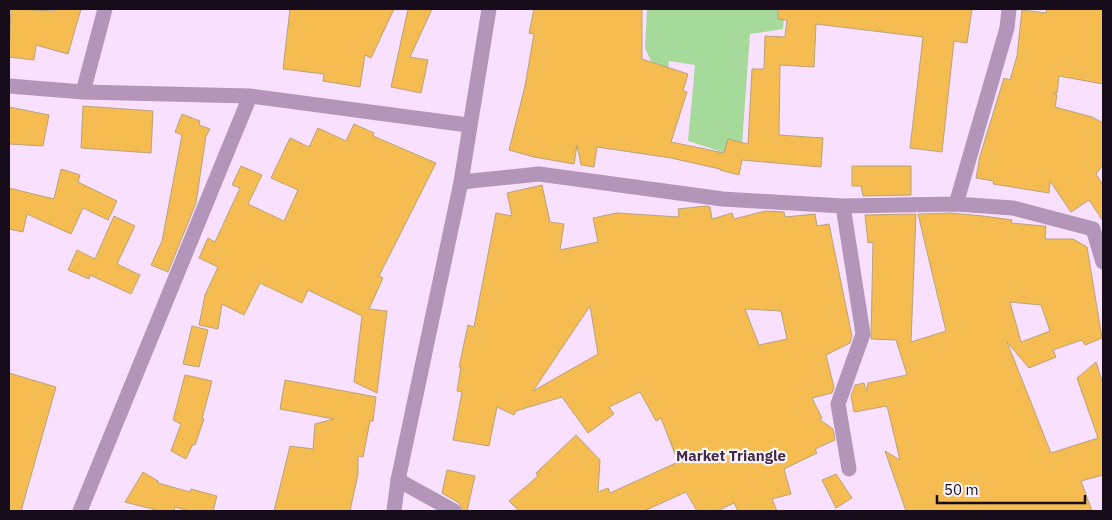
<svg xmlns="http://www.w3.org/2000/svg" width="1112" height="520" font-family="'IBM Plex Sans',sans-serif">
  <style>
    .green { fill: #a5da9b }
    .building { fill: #f4bc51; stroke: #baa27a; fill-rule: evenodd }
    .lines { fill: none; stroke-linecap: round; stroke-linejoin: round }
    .minor { stroke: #b395b9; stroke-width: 15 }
    .tertiary { stroke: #b395b9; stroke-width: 15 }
    .labels { text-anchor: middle; stroke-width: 4.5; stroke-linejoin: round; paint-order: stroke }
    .quarter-label { font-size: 15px; font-weight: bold; fill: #452b4a; stroke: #fbf5fc }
  </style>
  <rect width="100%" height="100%" fill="#fae0ff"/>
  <!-- green -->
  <path class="green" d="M647 9H785L783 29 750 34 741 158 688 141 695 65 669 61 668 73 654 68 645 48Z"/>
  <!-- building -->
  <path class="building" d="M11 9 55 11 56 9H81L68 54 36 45 34 60 9 57Z
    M290 9H394L371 58 365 55 360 87 323 81 324 74 283 69Z
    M408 9H432L410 57 428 60 421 93 391 87Z
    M534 9H642V59L688 74 683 91 687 92 671 142 724 153 728 139 748 144 752 69H764L765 36 785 37 787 20 778 19V9H972L967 43 954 41 942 152 910 148 923 37 816 24 814 67 780 65 779 135 823 138 821 167 742 160 739 175 720 170V169L671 158 597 147 594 167 581 165 577 145 574 164 534 157 509 150 525 86 534 34 529 33Z
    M1047 9H1103V84L1059 76 1057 93H1053L1057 95 1055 107 1092 117 1103 123V165L1096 174 1103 185V221L1089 200 1071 212 1050 181 1049 193 993 184 994 181 976 178 980 156 1004 78 1010 80 1017 56 1022 10 1046 13Z
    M83 106 153 111 151 153 81 148Z
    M9 107 49 115 43 146 9 144Z
    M182 114 200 121 199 125 210 129 206 136 196 203 168 272 151 265 162 241 182 135 175 132Z
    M354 124 374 133 373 136 436 163 379 276 383 278 369 309 387 311 377 393 354 382 362 316 308 290 302 303 260 283 244 315 222 304 218 329 199 325 205 295 218 267 199 258 208 238 215 242 240 188 232 185 241 166 262 175 248 204 284 221 298 190 271 178 290 138 309 147 318 128 346 141Z
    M852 166H911V195L863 196 861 186H852Z
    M61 169 80 175 78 182 117 201 108 220 83 208 71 234 27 214 23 232 9 229V188L54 199Z
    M542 185 550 222 564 224 560 250 598 242 593 218 617 213 679 217 678 209 706 206 710 207 712 219 732 213 734 219 765 211 784 212 785 217 815 214 817 226 829 224 852 336 850 343 826 355 834 387 832 393 812 398 822 418 819 419 833 429 835 440 815 449 817 453 784 469 791 494 772 499 777 511H738L734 503 717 511H697L686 492 644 511H519L509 501 538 476 536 473 576 435 600 460 598 492 608 488 610 493 678 462 661 418 656 421 640 392 609 407 614 414 588 433 562 397 516 411 514 415 497 407 489 446 453 440 462 392 457 391 461 367H459L468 325 474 327 496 213 512 216 507 193ZM590 306 598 354 533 391ZM745 309 781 311 787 339 759 345Z
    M951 213 983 216 1012 220 1011 223 1043 226H1046L1045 239H1073L1087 247 1102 338 1085 345 1082 340 1053 350 1056 357 1029 368 1007 342 1051 453 1098 438 1077 378 1096 362 1103 384V475L1081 481 1092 511H906L885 451 900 460 887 406 854 412 851 396 855 385 864 383 867 391 868 383 907 375 896 340 871 339 873 242 868 243 865 215 916 214 911 342 946 331 918 214ZM1010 302 1041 305 1050 331 1021 342Z
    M114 216 135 226 117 264 140 275 131 294 90 275 89 279 68 270 77 250 95 259Z
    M192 326 208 330 199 367 183 364Z
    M9 373 56 387 21 511H9Z
    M185 375 212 381 202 419H204L195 445 193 444 186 459 171 451 181 424 173 420Z
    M285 380 376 397 373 421H370L363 457 358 456V474L350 511H274L290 446 313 449 315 424 334 419 280 409Z
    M447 470 475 476 467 511H463L459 503 442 493Z
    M143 472 158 481V483L190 492 191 489 217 496 213 511H189L175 507 174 511H160L125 502Z
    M836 474 852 498 836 508 822 480Z"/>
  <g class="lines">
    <!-- minor -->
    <path class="minor" d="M9 86 83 92 250 96 468 125
      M83 92 105 9
      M461 182 539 174 723 199 843 206 956 204 1013 208 1093 229 1103 262
      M956 204 1007 28 1009 9
      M843 206 863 334 838 404 849 469
      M398 480 454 511
      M80 511 250 96"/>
    <!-- tertiary -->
    <path class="tertiary" d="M394 511 398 480 461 182 489 9"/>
  </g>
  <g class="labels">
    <!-- quarter labels -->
    <g class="quarter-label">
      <text x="731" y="461">Market Triangle</text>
    </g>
  </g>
  <!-- border -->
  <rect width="1112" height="520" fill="none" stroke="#170c19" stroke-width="20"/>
  <!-- scale -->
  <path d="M937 495v8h148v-8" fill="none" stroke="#170c19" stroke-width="2.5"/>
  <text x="944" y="495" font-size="15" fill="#170c19" stroke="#fbf5fc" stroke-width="4" paint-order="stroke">50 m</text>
</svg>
